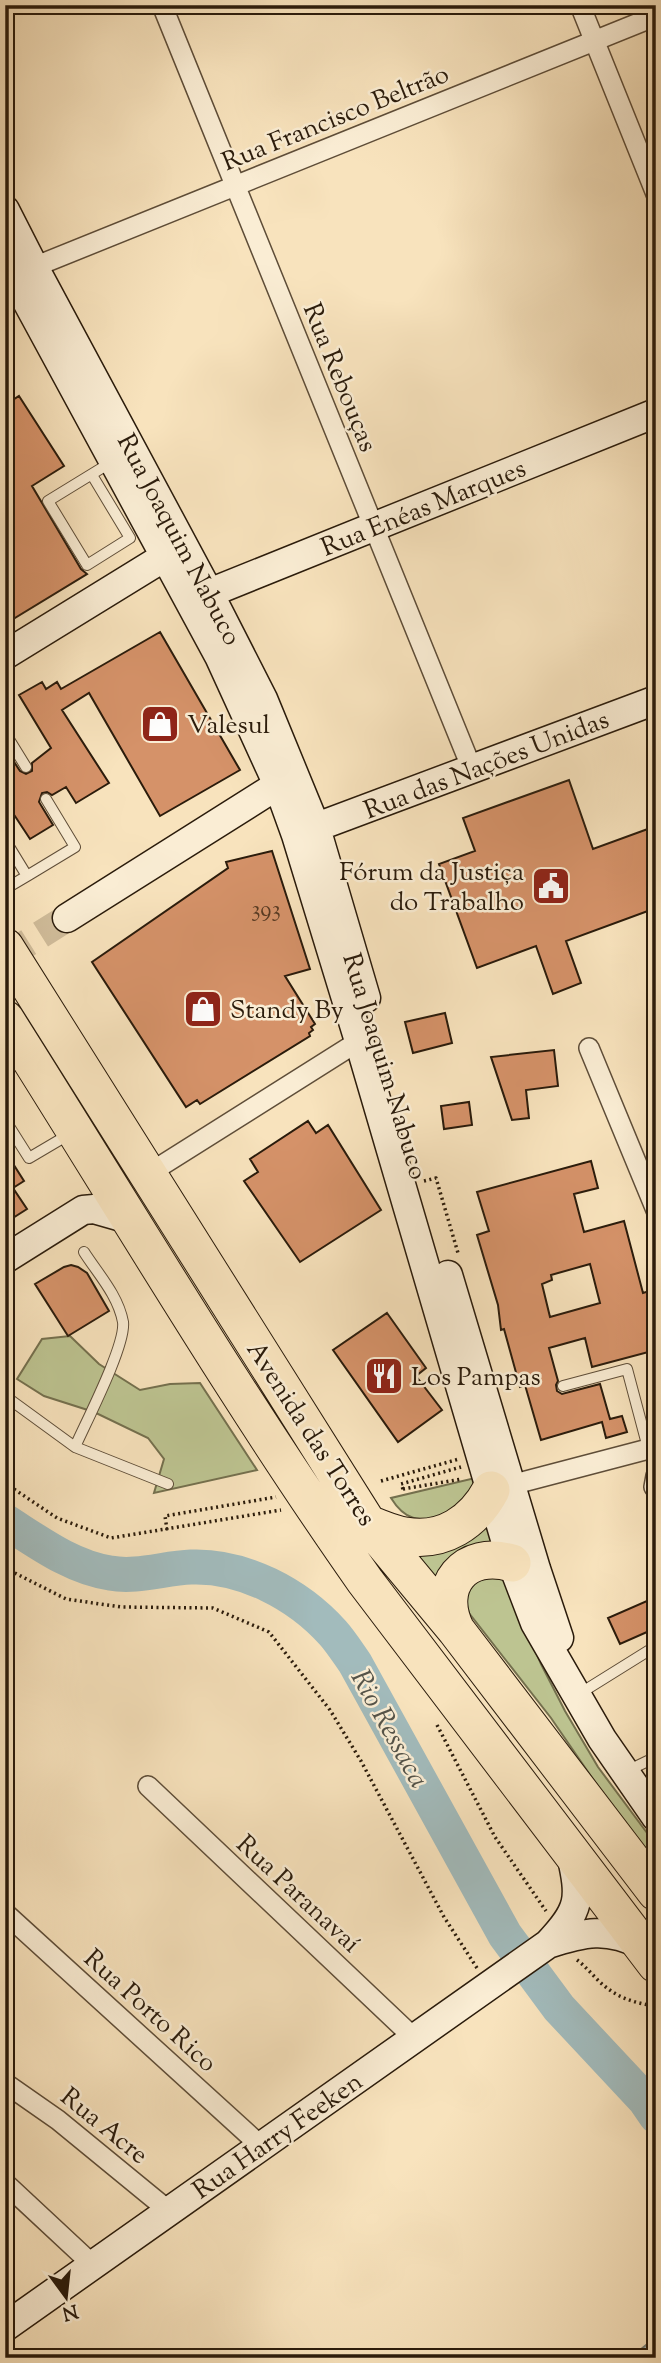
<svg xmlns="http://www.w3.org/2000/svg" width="661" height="2363" font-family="'Sorts Mill Goudy',serif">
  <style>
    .green { fill: #bdc491; stroke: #74704e; stroke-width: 2 }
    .water { fill: #a2bbbc; stroke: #727b75; stroke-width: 2 }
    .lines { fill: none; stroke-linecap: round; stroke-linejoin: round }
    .river { stroke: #a2bbbc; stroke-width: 35 }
    .building { fill: #d59269; stroke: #2a1b0b; stroke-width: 2; fill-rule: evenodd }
    .secondary-tunnel { stroke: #cfbb99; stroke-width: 28; stroke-dasharray: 28 14; stroke-linecap: butt }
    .lane-casing { stroke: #5e4d38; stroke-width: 12 }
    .street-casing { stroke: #5e4d38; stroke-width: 22 }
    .secondary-casing { stroke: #2a1b0b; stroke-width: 31 }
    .highway-casing { stroke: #2a1b0b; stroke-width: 39 }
    .path { stroke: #2a1b0b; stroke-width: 3.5; stroke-dasharray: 2 3.5; stroke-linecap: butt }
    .lane { stroke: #faedd4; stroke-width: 10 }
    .street { stroke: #faedd4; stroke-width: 19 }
    .secondary { stroke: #faedd4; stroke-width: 28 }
    .highway { stroke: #f8e3bd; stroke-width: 37 }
    .labels { text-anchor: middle; stroke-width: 5; stroke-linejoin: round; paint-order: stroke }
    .number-label { font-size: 23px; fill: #553922 }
    .street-label { font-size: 26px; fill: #2a1b0b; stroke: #faedd4 }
    .poi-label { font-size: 26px; fill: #2a1b0b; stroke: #faedd4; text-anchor: start }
    .water-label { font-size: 28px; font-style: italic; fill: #545349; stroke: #faedd4 }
  </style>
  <rect width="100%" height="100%" fill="#f8e3bd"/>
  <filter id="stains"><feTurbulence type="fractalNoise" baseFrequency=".00286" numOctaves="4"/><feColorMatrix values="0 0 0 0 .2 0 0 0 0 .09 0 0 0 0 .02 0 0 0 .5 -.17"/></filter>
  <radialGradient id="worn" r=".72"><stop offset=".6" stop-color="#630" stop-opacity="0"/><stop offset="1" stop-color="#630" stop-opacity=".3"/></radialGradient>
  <!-- green -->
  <path class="green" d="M70 1336 99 1364 140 1390 170 1384 200 1383 257 1470 154 1493 164 1459 148 1438 94 1412 44 1396 17 1379 42 1339Z
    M475 1478 473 1492 449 1519C422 1520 407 1524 391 1498Z
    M485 1514 496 1550 437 1593 396 1541Z
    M484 1576 502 1579 507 1583 541 1664 565 1711 598 1767 656 1845V1871L551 1718 469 1613 466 1601 467 1589Z"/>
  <!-- water -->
  <path class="water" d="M656 2337V2358H630Z"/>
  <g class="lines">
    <!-- river -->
    <path class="river" d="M5 1521C38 1542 71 1567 110 1573 137 1578 164 1568 191 1567 243 1565 298 1594 333 1633 341 1642 348 1653 355 1663L505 1935 559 2008 645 2100 656 2116"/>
  </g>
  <!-- building -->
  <path class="building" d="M19 396 64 466 32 486 81 569 87 574 5 624V405Z
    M160 632 240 770 160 816 89 693 62 710 109 783 76 803 66 787 52 795 47 792 42 793 39 802 53 825 30 839 5 801V748L20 771 26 774 32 771V763L51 748 19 695 42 682 46 689 57 682 61 689Z
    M569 780 593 849 656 826V908L566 941 581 983 553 994 536 946 477 968 439 864 475 851 463 818Z
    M272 851 310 969 285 976 315 1024 311 1027 313 1030 309 1033 310 1036 200 1104 197 1100 186 1107 92 962 228 868 226 862Z
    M445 1013 452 1043 413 1053 405 1022Z
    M554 1050 558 1086 526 1090 529 1118 512 1120 491 1057Z
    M469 1102 472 1125 444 1129 441 1106Z
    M308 1121 316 1133 328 1125 381 1210 300 1262 244 1181 258 1172 250 1159Z
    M5 1151 24 1181 13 1188 27 1209 5 1223Z
    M591 1161 598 1188 574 1194 584 1232 624 1221 643 1293 656 1289V1350L592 1367 585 1338 549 1348 558 1381 556 1385 557 1391 562 1394 600 1384 610 1419 622 1416 627 1432 606 1438 602 1422 541 1440 525 1385 520 1387 504 1329 501 1330 498 1305 477 1235 489 1231 477 1192ZM590 1264 600 1303 550 1317 542 1284 552 1280 551 1275Z
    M71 1265 78 1267 87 1273 109 1311 68 1336 35 1284 64 1267Z
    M387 1313 426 1368 416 1376 442 1410 398 1442 333 1350Z
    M656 1597V1628L620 1644 608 1618Z"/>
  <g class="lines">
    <!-- secondary-tunnel -->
    <path class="secondary-tunnel" d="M5 957 67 918"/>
    <defs>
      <path id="lane" d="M5 301 21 293
        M92 475 130 538 87 565 48 501 110 463
        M5 733 26 767
        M5 840 27 876 5 889
        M27 876 75 847 46 799
        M5 1120 29 1158 68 1135
        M563 1386 627 1369 648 1448
        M5 1396 75 1447 168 1484
        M75 1447C86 1422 126 1345 123 1322 118 1295 98 1274 84 1252
        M579 1694 656 1646
        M627 1771 656 1757"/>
      <path id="street" d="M162 5 472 769
        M580 5 656 194
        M34 267 656 16
        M589 1048 656 1210
        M148 1174 359 1041
        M511 1485 656 1447
        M654 1487 656 1476
        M148 1786 414 2038
        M5 1913 261 2146
        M5 2083 58 2120 169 2211
        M5 2183 93 2265"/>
      <path id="secondary" d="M5 210 34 267 209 593 263 699 316 828 366 998
        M5 261 219 656 278 785 296 835 359 1041 512 1563 535 1623 602 1739 656 1817
        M192 600 656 413
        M5 655 166 556
        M298 834 656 700
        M67 918 278 785
        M5 1259 83 1210 94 1209 129 1219
        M448 1275 536 1569 559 1638
        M548 1944C584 1932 607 1927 642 1945
        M5 2327 548 1944C581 1909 581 1899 571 1854"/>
      <path id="highway" d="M5 947 368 1524 456 1630 656 1892
        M5 1019C124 1207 237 1399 365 1581L656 1964
        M368 1524C380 1528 392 1534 405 1536 443 1543 474 1522 491 1490
        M456 1630C434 1586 465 1549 512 1563"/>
    </defs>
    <!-- lane casing -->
    <use href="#lane" class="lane-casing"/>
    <!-- street casing -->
    <use href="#street" class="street-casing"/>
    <!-- secondary casing -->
    <use href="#secondary" class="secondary-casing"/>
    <!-- highway casing -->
    <use href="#highway" class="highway-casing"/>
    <!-- path -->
    <path class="path" d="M424 1181 436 1178 458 1253
      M381 1481 459 1459
      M5 1483 57 1518 111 1538 281 1510
      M403 1489 401 1484 461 1467
      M403 1489 462 1479
      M167 1530 165 1516 276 1497
      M5 1568 66 1599 121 1607 213 1608 269 1632 330 1710 361 1761 444 1917 477 1968
      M437 1725 495 1837 546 1911
      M577 1960C588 1968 596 1980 607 1988 621 1999 639 2004 656 2006"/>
    <!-- lane -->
    <use href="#lane" class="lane"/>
    <!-- street -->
    <use href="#street" class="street"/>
    <!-- secondary -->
    <use href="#secondary" class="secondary"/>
    <!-- highway -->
    <use href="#highway" class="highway"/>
  </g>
  <!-- icons -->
  <defs>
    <symbol id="shop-square" viewBox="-11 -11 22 22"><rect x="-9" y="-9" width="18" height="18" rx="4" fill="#8f2418" stroke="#faedd4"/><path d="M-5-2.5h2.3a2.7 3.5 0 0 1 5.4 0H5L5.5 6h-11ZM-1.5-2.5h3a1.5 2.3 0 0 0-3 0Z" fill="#fff"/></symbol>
    <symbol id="civic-square" viewBox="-11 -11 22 22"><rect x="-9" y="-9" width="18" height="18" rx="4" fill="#8f2418" stroke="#faedd4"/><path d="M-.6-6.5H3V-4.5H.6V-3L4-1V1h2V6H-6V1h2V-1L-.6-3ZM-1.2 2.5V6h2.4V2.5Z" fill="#fff"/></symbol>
    <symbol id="restaurant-square" viewBox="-11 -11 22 22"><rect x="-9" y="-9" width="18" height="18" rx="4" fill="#8f2418" stroke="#faedd4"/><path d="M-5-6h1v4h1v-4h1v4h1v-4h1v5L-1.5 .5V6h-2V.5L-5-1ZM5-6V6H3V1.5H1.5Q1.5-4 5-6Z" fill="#fff"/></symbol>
  </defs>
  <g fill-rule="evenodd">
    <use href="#shop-square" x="138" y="702" width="44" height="44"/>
    <use href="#civic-square" x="529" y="864" width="44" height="44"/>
    <use href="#shop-square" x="181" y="987" width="44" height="44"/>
    <use href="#restaurant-square" x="362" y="1354" width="44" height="44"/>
  </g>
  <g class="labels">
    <!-- number labels -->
    <g class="number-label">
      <text x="266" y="916">393</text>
    </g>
    <!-- street labels -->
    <g class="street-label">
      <text transform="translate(335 117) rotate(-22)" y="9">Rua Francisco Beltrão</text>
      <text transform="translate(341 377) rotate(68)" y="9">Rua Rebouças</text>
      <text transform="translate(423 507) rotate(-22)" y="9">Rua Enéas Marques</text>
      <text transform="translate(180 539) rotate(62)" y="9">Rua Joaquim Nabuco</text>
      <text transform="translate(486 764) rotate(-21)" y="9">Rua das Nações Unidas</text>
      <text transform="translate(386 1066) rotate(73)" y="9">Rua Joaquim Nabuco</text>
      <text transform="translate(312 1433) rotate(57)" y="9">Avenida das Torres</text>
      <text transform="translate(299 1893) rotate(43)" y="9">Rua Paranavaí</text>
      <text transform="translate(151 2010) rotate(42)" y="9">Rua Porto Rico</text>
      <text transform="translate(105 2125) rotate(39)" y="9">Rua Acre</text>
      <text transform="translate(277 2135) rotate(-35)" y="9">Rua Harry Feeken</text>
    </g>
    <!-- poi labels -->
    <g class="poi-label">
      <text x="187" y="733">Valesul</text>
      <text x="524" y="880" text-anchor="end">Fórum da Justiça<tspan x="524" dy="30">do Trabalho</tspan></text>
      <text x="230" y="1018">Standy By</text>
      <text x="411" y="1385">Los Pampas</text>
    </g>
    <!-- water labels -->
    <g class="water-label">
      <text transform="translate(391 1728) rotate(61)" y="10">Rio Ressaca</text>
    </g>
  </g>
  <!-- margin -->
  <rect width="661" height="2363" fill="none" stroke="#f8e3bd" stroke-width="28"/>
  <rect x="7" y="7" width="647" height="2349" fill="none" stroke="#2a1b0b" stroke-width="3.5"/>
  <rect x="14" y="14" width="633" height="2335" fill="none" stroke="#2a1b0b" stroke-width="2"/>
  <!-- north arrow -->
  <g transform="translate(66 2297) rotate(165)" stroke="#faedd4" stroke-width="5" paint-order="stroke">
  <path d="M0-5L12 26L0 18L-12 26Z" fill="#2a1b0b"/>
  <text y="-10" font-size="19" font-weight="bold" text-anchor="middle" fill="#2a1b0b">N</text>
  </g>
  <rect width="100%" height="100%" filter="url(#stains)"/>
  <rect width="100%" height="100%" fill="url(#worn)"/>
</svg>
